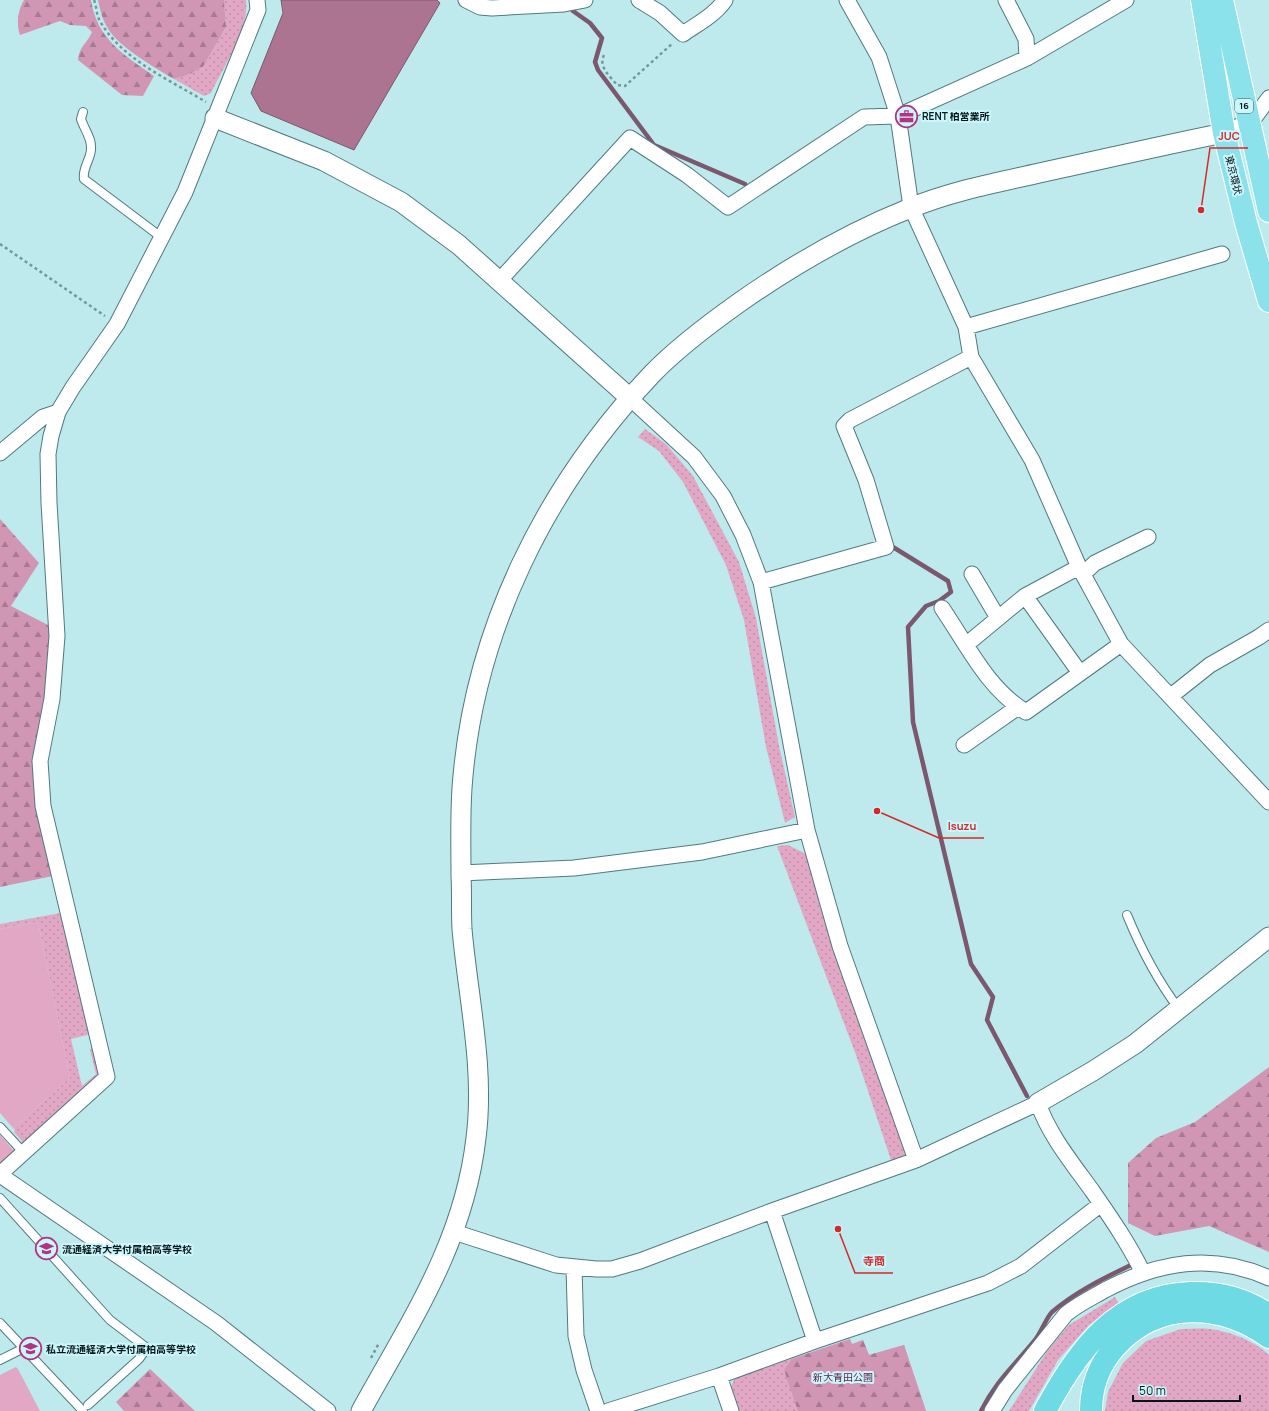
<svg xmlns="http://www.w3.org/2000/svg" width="1269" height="1411" font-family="Manrope,'Noto Sans JP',sans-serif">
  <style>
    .green { fill: url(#green-dots) }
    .forest { fill: url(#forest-firs) }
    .pitch { fill: #e1a7c4 }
    .water { fill: #ad7491; stroke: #7b586d }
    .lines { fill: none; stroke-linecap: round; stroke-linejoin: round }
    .stream { stroke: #7b586d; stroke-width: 4.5 }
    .service-casing { stroke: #517a7d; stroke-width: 10 }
    .minor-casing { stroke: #517a7d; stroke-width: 17 }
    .tertiary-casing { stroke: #517a7d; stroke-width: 21 }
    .trunk-casing { stroke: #fff; stroke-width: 24 }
    .motorway-casing { stroke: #fff; stroke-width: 24 }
    .path { stroke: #76979a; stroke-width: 2.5; stroke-dasharray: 3 3; stroke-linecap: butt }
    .service { stroke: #fff; stroke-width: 8 }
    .minor { stroke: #fff; stroke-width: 15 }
    .tertiary { stroke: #fff; stroke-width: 19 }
    .trunk { stroke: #8be2ea; stroke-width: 22 }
    .motorway { stroke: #6edae4; stroke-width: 22 }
    .labels { text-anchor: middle; stroke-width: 4; stroke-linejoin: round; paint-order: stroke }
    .shield { fill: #cbf7fc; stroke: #425a5d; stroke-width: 1 }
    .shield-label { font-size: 9px; font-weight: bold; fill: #071719 }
    .poi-label { font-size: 10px; font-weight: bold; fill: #071719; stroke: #cbf7fc; text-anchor: start }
    .street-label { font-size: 10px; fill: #071719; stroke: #cbf7fc }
    .park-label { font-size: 10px; fill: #611b46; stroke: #cbf7fc }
    .leader { fill: none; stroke: #d62828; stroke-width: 1.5 }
    .callout-dot { fill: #d62828; stroke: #cbf7fc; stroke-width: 1.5 }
    .callout-label { font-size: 11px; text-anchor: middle; font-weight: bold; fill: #d62828; stroke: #cbf7fc; stroke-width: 4; stroke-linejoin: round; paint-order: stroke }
  </style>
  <defs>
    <pattern id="green-dots" width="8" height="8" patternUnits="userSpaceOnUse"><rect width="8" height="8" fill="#e1a7c4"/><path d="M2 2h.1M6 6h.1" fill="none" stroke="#c08fa8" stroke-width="1.8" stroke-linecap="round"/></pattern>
    <pattern id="forest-firs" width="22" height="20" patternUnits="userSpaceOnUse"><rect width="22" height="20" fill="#d296b5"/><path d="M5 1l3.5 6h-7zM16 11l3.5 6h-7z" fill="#a87992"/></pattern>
  </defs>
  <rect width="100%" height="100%" fill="#beeaee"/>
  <!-- green -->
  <path class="green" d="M224 0H246C250 27 223 68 211 93L204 96 174 79 190 74 203 67 226 27Z
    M645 429 666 444 693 476 739 562 756 618 779 746 795 817 785 823 766 747 744 620 726 565 683 482 659 451 638 437Z
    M788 845 806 854 824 920 905 1147V1155L893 1166 856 1055 777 846Z
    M61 913 91 1034 71 1039 82 1086 96 1074 90 1050 92 1047 94 1046 103 1077 27 1147 14 1132 15 1130 13 1128 70 1078 38 922 0 929V924Z
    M1115 1297 1119 1304 1089 1325 1058 1360 1029 1411H1009L1048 1350 1069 1325Z
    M1181 1329C1190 1329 1200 1328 1209 1329 1229 1331 1255 1341 1269 1355V1411H1105L1108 1392 1123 1363 1146 1341Z
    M850 1339 852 1344 863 1340 869 1355 904 1345 926 1411H738L730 1388 735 1378Z"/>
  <!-- forest -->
  <path class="forest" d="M24 0H91C97 39 124 55 154 76L143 96 122 95 78 60C80 45 86 45 92 32L86 26 70 25 60 21 20 35C16 24 18 10 24 0Z
    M98 0H224L226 27 203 67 190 74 174 79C154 67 118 47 107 27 102 18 100 10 98 0Z
    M0 519 39 563 11 606 50 626 45 703 53 876 0 887Z
    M1269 1067V1252L1209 1226 1155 1236 1128 1223V1163L1156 1138 1195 1122Z
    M850 1339 852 1344 863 1340 869 1355 904 1345 926 1411H798L784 1370 792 1359Z
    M150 1369 195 1411H124L116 1402Z"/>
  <!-- pitch -->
  <path class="pitch" d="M38 922 70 1078 13 1128 0 1113V929Z
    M0 1135 16 1153 0 1167Z
    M16 1367 18 1369 40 1411H0V1375Z"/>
  <!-- water -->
  <path class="water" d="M281 0H437L440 3 354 150 261 111 251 93 283 13Z"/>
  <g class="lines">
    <!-- stream -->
    <path class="stream" d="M573 11 590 23 602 38 595 62 598 70 654 145 745 184
      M888 544 948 581 951 592 939 601 926 606 908 627 913 722 971 964 993 997 987 1020 1027 1096
      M981 1411C995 1382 1015 1365 1035 1340 1041 1333 1046 1318 1052 1312 1075 1292 1104 1278 1131 1265"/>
    <defs>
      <path id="service" d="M83 112 81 119C84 129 92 138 91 149 91 159 82 168 84 179L161 237
        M1127 915C1141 949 1157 980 1179 1009
        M0 1127 24 1153
        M0 1198 110 1320 147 1348 139 1359 88 1405
        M0 1323 83 1411
        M0 1360 24 1348"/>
      <path id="minor" d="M466 0 480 7 492 8 564 4 585 0
        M639 0 660 13 683 34C697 24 715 15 725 0
        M847 0 879 57 898 116 911 207 966 327 971 357 1032 460 1079 567 1121 644 1269 802
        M1006 0 1026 39 1027 58
        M1249 125 1269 98
        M499 281 630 138 687 175 728 207 864 117 898 116 1027 58 1126 0
        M966 327 1222 254
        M631 399 694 457 723 496 743 535 761 582 807 830 840 946 916 1160
        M0 453 43 417 58 412
        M972 574 998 618
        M1083 574 1095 563 1148 537
        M761 582 886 547 866 480 844 426 850 420 971 357
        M1025 596 1080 673
        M942 608C967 645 988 689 1026 712L1121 644
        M967 644 1025 596 1079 567
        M1171 696 1210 665 1259 637 1269 630
        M964 745 1018 707
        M461 873 574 868 702 852 807 830
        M0 1174 107 1077 43 806 40 761 52 699 57 636 49 503 48 454 51 436 58 412 73 387 117 324 185 192 258 10 257 0
        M0 1175 216 1323 328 1411
        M454 1232 556 1265 596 1269H612L640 1261 772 1211 916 1160 1038 1103C1049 1135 1073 1164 1093 1192 1111 1218 1129 1244 1143 1273
        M574 1268 576 1336 584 1370 598 1411
        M815 1341 988 1283 1021 1266 1101 1204
        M719 1376 815 1341 772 1211
        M608 1411 719 1376 731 1411
        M992 1411 1005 1390 1066 1314C1078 1304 1091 1298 1105 1290 1158 1262 1212 1252 1269 1278"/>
      <path id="tertiary" d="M215 118 324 161 401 202 459 245 631 399
        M1038 1103 1093 1071 1135 1044 1269 937
        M361 1411C410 1322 464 1243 476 1138 485 1068 468 998 462 929 461 911 462 893 461 876 461 847 460 818 462 788 473 632 545 487 652 374 678 347 709 324 740 302 793 265 848 233 908 209 951 191 999 182 1044 172 1104 159 1164 145 1224 133L1249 125"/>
      <path id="trunk" d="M1202 0 1224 133 1246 223 1269 301
        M1222 0 1269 211"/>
      <path id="motorway" d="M1045 1411C1077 1351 1117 1295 1191 1293 1219 1292 1246 1299 1269 1315
        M1091 1411C1091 1388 1099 1365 1115 1347 1157 1300 1220 1302 1269 1337"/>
    </defs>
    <!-- service casing -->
    <use href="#service" class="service-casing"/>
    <!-- minor casing -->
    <use href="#minor" class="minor-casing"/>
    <!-- tertiary casing -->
    <use href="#tertiary" class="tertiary-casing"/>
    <!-- trunk casing -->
    <use href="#trunk" class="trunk-casing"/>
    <!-- motorway casing -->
    <use href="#motorway" class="motorway-casing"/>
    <!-- path -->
    <path class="path" d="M94 0C97 7 96 15 100 21 121 59 170 80 206 102
      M604 55C598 67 610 76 617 85L625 86 673 43
      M0 244 105 316
      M371 1358 379 1343"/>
    <!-- service -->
    <use href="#service" class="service"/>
    <!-- minor -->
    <use href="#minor" class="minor"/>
    <!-- tertiary -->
    <use href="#tertiary" class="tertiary"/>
    <!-- trunk -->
    <use href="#trunk" class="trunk"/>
    <!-- motorway -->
    <use href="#motorway" class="motorway"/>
  </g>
  <!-- icons -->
  <defs>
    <symbol id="office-ring" viewBox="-11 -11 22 22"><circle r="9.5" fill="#cbf7fc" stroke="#b23381" stroke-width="1.5"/><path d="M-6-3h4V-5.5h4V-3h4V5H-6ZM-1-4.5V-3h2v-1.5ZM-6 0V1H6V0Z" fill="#b23381"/></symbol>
    <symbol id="school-ring" viewBox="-11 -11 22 22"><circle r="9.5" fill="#cbf7fc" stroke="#b23381" stroke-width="1.5"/><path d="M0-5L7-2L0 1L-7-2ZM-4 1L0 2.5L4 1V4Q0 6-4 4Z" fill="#b23381"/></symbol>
  </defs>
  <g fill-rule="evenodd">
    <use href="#office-ring" x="894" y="104" width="25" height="25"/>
    <use href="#school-ring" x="34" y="1236" width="25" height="25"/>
    <use href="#school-ring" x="18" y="1336" width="25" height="25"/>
  </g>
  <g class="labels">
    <!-- shield labels -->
    <rect class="shield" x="1235" y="99" width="18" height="14" rx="3"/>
    <g class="shield-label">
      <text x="1244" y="109">16</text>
    </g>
    <!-- poi labels -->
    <g class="poi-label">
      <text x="922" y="120">RENT 柏営業所</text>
      <text x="62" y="1253">流通経済大学付属柏高等学校</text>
      <text x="46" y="1353">私立流通経済大学付属柏高等学校</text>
    </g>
    <!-- street labels -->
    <g class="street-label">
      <text transform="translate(1234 175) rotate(76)" y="4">東京環状</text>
    </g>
    <!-- park labels -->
    <g class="park-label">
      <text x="843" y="1381">新大青田公園</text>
    </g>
  </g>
  <!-- callouts -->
  <path class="leader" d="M1201 210L1210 148H1248M877 811L939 838H984M838 1229L855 1273H893"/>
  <g class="callout-dot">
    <circle cx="1201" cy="210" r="4"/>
    <circle cx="877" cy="811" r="4"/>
    <circle cx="838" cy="1229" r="4"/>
  </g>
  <g class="callout-label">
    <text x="1229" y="140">JUC</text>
    <text x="962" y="830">Isuzu</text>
    <text x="874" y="1265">寺商</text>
  </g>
  <!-- scale -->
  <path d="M1133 1395v6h107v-6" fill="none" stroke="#071719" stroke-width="2"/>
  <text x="1139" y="1395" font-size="12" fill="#071719" stroke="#cbf7fc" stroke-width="3" paint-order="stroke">50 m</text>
</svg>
